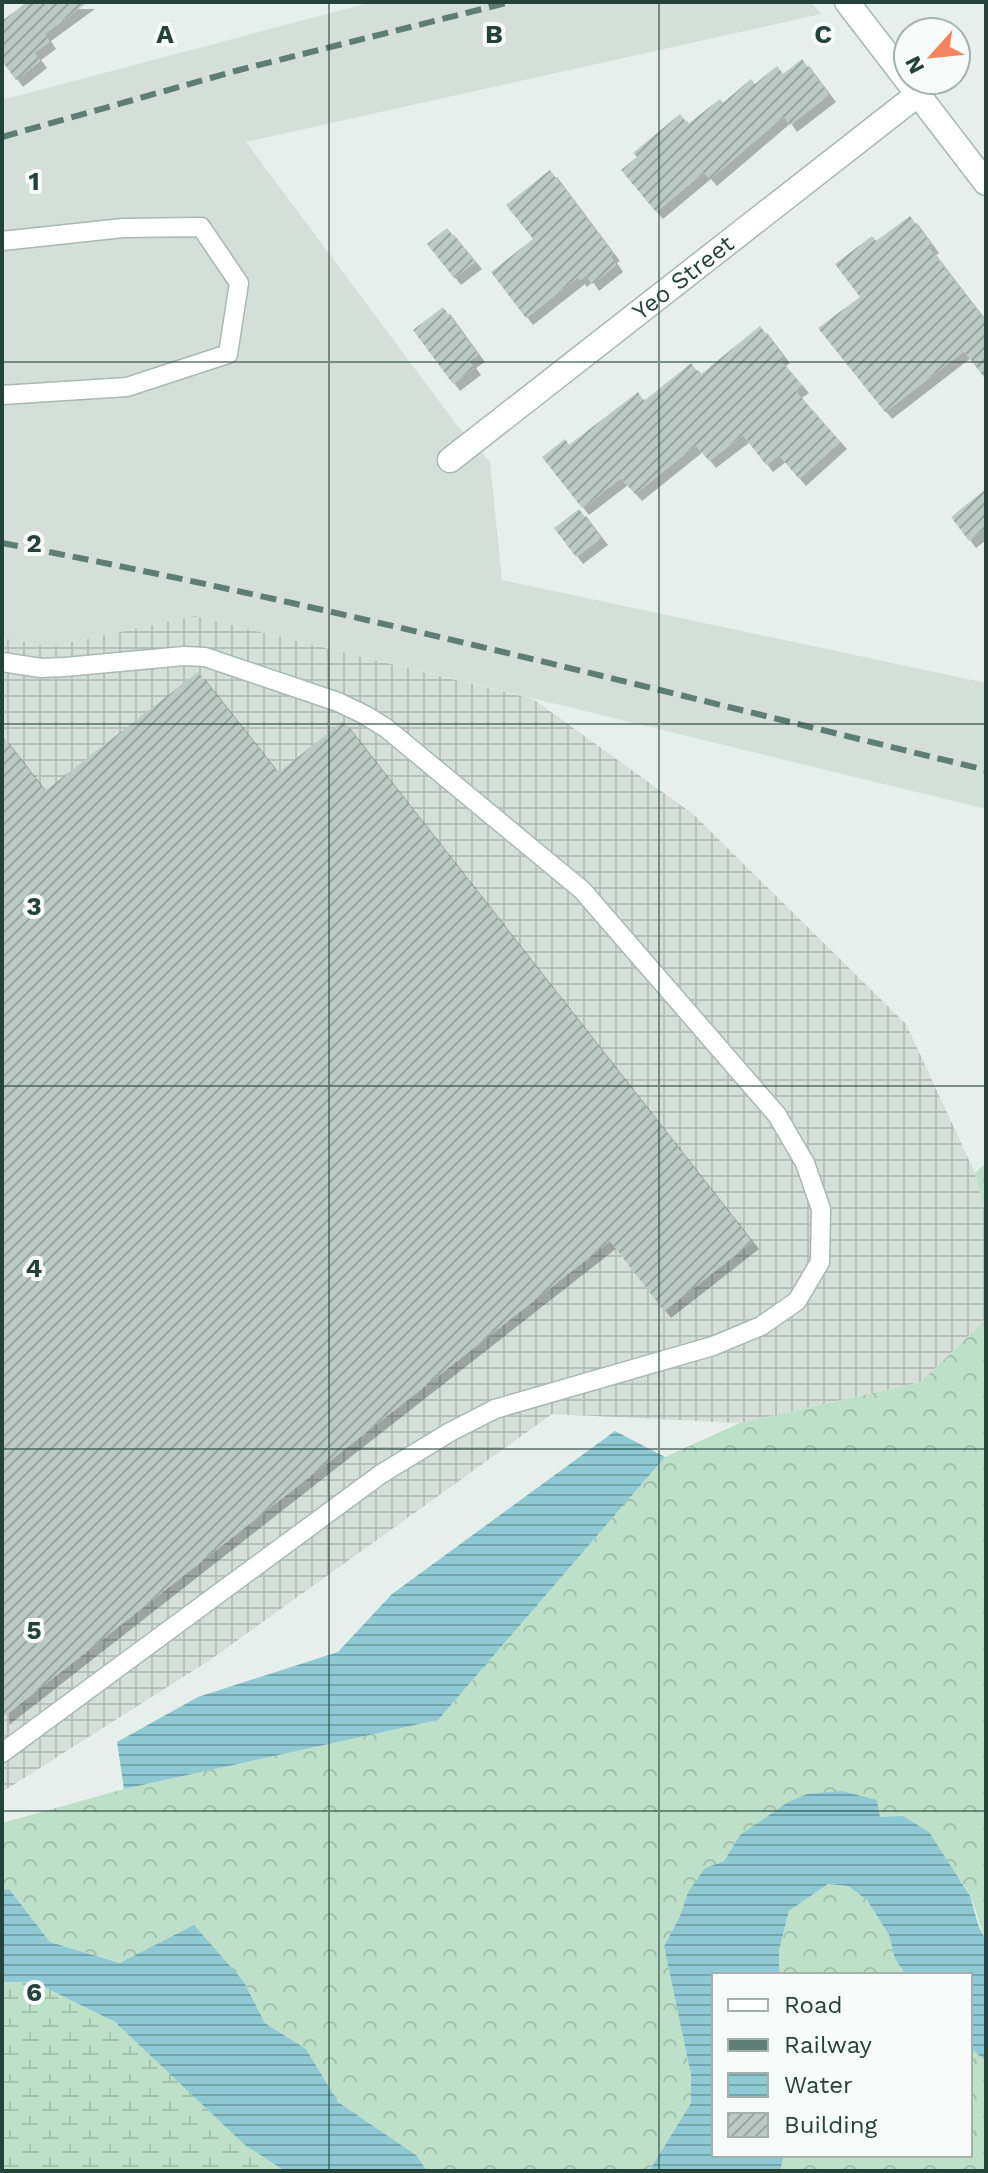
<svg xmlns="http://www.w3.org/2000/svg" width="988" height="2173" font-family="'Work Sans',sans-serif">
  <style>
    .built { fill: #d4dfda }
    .industrial { fill: url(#industrial-grid) }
    .forest { fill: url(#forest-crowns) }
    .wetland { fill: url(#wetland-marsh) }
    .water { fill: url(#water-rules) }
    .building { fill: url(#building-hatch); filter: url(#shadow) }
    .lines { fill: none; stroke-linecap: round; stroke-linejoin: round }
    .lane-casing { stroke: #a8b8b2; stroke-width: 21 }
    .street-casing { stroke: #a8b8b2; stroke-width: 27 }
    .lane { stroke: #fff; stroke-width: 18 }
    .street { stroke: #fff; stroke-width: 24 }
    .rail { stroke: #5f7d75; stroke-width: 6; stroke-dasharray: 16 8; stroke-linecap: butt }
    .grid { fill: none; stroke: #24423a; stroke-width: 2; stroke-opacity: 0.55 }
    .labels { text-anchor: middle; stroke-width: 8; stroke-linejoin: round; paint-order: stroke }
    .street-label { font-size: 24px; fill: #24423a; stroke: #f7fbf9 }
    .grid-label { font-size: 26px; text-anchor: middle; font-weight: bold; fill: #24423a; stroke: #f7fbf9; stroke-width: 8; stroke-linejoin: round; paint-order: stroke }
  </style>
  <defs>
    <pattern id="industrial-grid" width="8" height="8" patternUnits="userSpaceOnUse" patternTransform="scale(2)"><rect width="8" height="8" fill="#d4dfda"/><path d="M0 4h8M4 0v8" fill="none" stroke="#b6c1bc"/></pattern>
    <pattern id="forest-crowns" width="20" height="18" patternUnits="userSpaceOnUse" patternTransform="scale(2)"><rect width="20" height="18" fill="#bfe0c8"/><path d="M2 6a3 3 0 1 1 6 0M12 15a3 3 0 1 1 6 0" fill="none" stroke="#a4c1ad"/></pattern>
    <pattern id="wetland-marsh" width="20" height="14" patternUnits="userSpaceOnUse" patternTransform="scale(2)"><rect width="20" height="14" fill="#bfe0c8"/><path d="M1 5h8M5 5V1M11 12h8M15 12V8" fill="none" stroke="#a4c1ad"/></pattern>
    <pattern id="water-rules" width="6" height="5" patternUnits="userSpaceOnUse" patternTransform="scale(2)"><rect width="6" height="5" fill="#8ec9d4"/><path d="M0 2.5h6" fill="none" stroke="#74a5ad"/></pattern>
    <pattern id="building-hatch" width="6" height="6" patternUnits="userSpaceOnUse" patternTransform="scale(2)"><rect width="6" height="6" fill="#bbcac4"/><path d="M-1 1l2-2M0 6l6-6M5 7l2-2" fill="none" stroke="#98a6a0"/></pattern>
    <filter id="shadow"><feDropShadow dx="7" dy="7" stdDeviation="0" flood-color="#0004"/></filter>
  </defs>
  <rect width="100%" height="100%" fill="#e6efeb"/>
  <!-- built -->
  <path class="built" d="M372 2H811L821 14 246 142 456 424 490 462 502 580 986 683V809L195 616 50 647 2 638V100Z"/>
  <!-- industrial -->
  <path class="industrial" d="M195 616 533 699 693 814 906 1024 975 1173 986 1216V1319L921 1382 740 1423 552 1414 210 1660 2 1792V638L50 647Z"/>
  <!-- forest -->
  <path class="forest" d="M986 1163V1216L975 1173Z
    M986 1319V1940C978 1925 977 1907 968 1893 952 1864 926 1841 903 1816L740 1835 724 1861 705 1868 688 1892 680 1916 664 1945 691 2075V2103L649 2171H427L416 2155 338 2102 306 2049 265 2023 244 1982 121 1963 50 1942 9 1889 2 1890V1823L124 1789 438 1720 665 1457 740 1423 921 1382Z
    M828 1884 848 1886 867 1900 889 1935 895 1959 906 1975H779V1950L789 1911Z
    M970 2048 986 2061V2171H780L784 2155H970Z"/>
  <!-- wetland -->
  <path class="wetland" d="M2 1982H34L115 2022 245 2144 285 2171H2Z"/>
  <!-- water -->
  <path class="water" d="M615 1431 665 1457 438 1720 124 1789 117 1742 198 1697 338 1652 392 1594Z
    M842 1791 877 1800 880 1817 903 1816 929 1832 970 1896 979 1927 986 1940V2061L970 2048V1975H906L895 1959 889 1935 867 1900 848 1886 828 1884 789 1911 779 1950V1975H714V2155H784L780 2171H649L691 2103V2075L664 1946 680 1916 688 1892 705 1868 724 1861 740 1835 788 1802 807 1794Z
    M9 1889 50 1942 120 1963 194 1925 244 1982 265 2023 306 2049 338 2102 416 2155 427 2171H285L245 2145 115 2022 34 1982H2V1890Z"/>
  <!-- building -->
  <path class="building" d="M27 2H88L44 34 49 42 34 53 40 61 16 80 2 61V21Z
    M802 59 829 95 790 125 784 116 710 179 704 172 656 212 621 170 637 157 633 153 680 114 688 124 720 99 723 103 751 79 755 84 777 66 783 74Z
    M550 170 613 254 610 256 616 265 592 284 586 275 580 280 578 277 526 318 491 272 533 239 506 205Z
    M910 216 932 246 929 248 986 322V380L964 351 885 412 818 328 860 297 835 264 872 236 876 241Z
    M447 228 475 262 454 278 427 244Z
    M443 307 478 355 469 361 474 368 453 384 413 330Z
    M760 326 783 356 779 359 802 386 795 391 840 442 799 479 779 455 766 465 743 435 709 461 696 445 635 494 621 478 582 508 542 457 565 439 569 445 638 392 644 401 691 363 700 375Z
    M986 489V528L969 541 951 517Z
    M579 509 601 538 576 557 554 528Z
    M198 672 278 773 343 721 752 1242 664 1311 610 1241 2 1718V736L45 791Z"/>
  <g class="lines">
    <defs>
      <path id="lane" d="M2 241 123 228 201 227 239 283 228 354 127 387 2 395
        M2 662 41 668 65 667 184 656 205 657 338 702 365 715 386 728 582 890 777 1115 805 1163 821 1209 820 1262 797 1301 761 1326 713 1346 495 1409 450 1432 381 1474 2 1753"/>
      <g id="street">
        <path d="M847 2 986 183"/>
        <path id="s1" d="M450 460 917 95"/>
      </g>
    </defs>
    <!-- lane casing -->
    <use href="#lane" class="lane-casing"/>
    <!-- street casing -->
    <use href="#street" class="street-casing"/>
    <!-- lane -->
    <use href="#lane" class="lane"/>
    <!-- street -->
    <use href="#street" class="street"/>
    <!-- rail -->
    <path class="rail" d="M2 137 239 70 510 2
      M2 543C332 605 659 691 986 770"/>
  </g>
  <!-- grid -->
  <path class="grid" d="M329 2V2171M659 2V2171M2 362H986M2 724H986M2 1086H986M2 1449H986M2 1811H986"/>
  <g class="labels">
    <!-- street labels -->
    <g class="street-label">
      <text dy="8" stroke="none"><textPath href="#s1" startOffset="296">Yeo Street</textPath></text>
    </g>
  </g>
  <g class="grid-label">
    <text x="165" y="43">A</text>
    <text x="494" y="43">B</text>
    <text x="823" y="43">C</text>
    <text x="34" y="190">1</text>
    <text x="34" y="552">2</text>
    <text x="34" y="915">3</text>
    <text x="34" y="1277">4</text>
    <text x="34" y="1639">5</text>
    <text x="34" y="2001">6</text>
  </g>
  <!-- border -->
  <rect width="988" height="2173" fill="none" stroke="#24423a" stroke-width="8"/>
  <!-- legend -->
  <rect x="712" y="1973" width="260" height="184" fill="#f7fbf9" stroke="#a3b1ad" stroke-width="2"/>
  <rect x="728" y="1999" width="40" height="12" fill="#ffffff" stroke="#a3b1ad" stroke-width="2"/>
  <text x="784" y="2013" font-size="24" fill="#24423a">Road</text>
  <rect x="728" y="2039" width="40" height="12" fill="#5f7d75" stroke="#a3b1ad" stroke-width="2"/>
  <text x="784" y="2053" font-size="24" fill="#24423a">Railway</text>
  <rect x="728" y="2073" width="40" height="24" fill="url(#water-rules)" stroke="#a3b1ad" stroke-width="2"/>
  <text x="784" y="2093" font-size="24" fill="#24423a">Water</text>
  <rect x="728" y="2113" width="40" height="24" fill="url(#building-hatch)" stroke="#a3b1ad" stroke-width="2"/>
  <text x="784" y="2133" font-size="24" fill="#24423a">Building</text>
  <!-- north arrow -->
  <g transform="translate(932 56) rotate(243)"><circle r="38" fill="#f7fbf9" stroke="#a3b1ad" stroke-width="2"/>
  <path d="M0-6L14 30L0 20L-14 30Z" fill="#f4845f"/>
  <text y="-12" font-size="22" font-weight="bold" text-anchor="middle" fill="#24423a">N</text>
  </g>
</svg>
